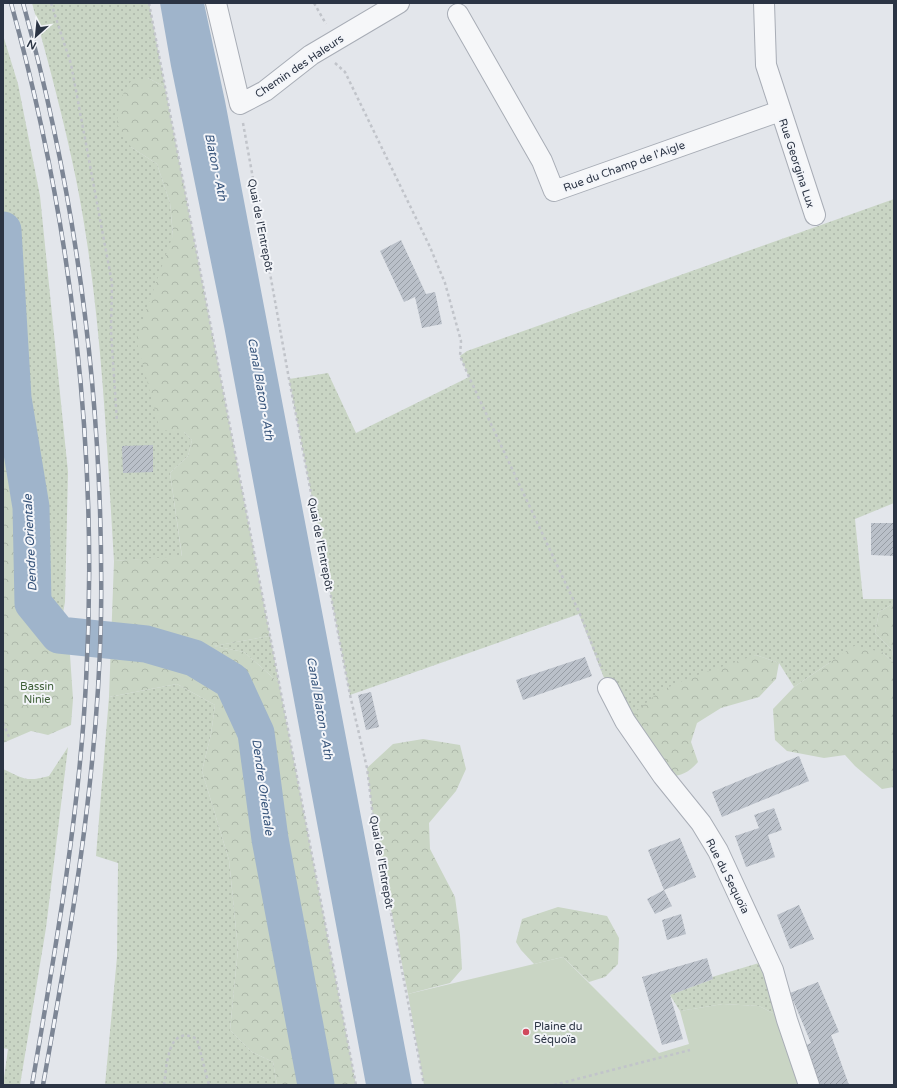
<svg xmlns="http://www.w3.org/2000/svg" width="897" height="1088" font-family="'Varela Round',sans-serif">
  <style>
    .grass { fill: url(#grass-dots) }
    .forest { fill: url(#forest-crowns) }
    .park { fill: #c9d5c4 }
    .water { fill: #9fb4cb }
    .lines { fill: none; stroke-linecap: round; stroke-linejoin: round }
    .river { stroke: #9fb4cb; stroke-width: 37 }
    .building { fill: url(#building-hatch) }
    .minor-casing { stroke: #a8adb6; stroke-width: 22 }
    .path { stroke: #c1c4ca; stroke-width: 2.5; stroke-dasharray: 3 3; stroke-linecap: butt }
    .minor { stroke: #f6f7f9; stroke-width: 20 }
    .rail-casing { stroke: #7d8695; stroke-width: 4.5 }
    .rail { stroke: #f3f5f9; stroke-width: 3; stroke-dasharray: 9; stroke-linecap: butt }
    .poi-dot { fill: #d0495d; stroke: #f3f5f9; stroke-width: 1.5 }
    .labels { text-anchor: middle; stroke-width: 4; stroke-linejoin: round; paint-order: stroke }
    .street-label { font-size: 11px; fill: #2b3444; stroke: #f3f5f9 }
    .park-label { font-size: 11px; fill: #3f6038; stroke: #f3f5f9 }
    .poi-label { font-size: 11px; fill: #2b3444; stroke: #f3f5f9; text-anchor: start }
    .water-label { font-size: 12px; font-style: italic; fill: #345279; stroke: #f3f5f9 }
  </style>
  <defs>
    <pattern id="grass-dots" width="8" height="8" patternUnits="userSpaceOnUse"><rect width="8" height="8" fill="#c9d5c4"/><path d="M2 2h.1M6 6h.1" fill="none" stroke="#adb7aa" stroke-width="1.8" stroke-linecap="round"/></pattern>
    <pattern id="forest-crowns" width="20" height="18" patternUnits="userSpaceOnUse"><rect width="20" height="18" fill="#c9d5c4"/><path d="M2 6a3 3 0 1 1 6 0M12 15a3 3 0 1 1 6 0" fill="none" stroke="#adb7aa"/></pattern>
    <pattern id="building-hatch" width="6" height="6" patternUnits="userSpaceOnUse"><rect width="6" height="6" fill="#bac0c9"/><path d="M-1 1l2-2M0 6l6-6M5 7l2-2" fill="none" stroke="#979da5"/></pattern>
  </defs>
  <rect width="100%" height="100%" fill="#e3e6eb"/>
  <!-- grass -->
  <path class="grass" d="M32 3H149L165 87 148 78 131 147 157 164 170 203 173 236 168 254 184 432 192 440 188 456 170 473 182 557 114 561C106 433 101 304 76 179 64 120 48 61 32 3Z
    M3 35 18 84 40 196 68 472 65 602 59 635 33 603 31 507 13 398 3 230Z
    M894 199V503L855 519 863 599H894V603L879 612 875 633 892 650 894 663 882 652 829 663 794 687 779 663 756 655 625 721 608 688 579 614 350 695 289 379 328 373 356 433 469 377 460 356 467 351Z
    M270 636 279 683 244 652 213 646Z
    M177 684 215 705 211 734 202 771 229 860 238 949 230 1030 252 1052 273 1062 277 1085H105L117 957 118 863 96 856 109 697Z
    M68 747 46 928 20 1085H3L8 1049 3 1048V769C24 779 26 782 49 776Z
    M769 960 787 1020 759 1006 723 1004 680 1011 670 995 713 979 712 977Z"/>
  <!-- forest -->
  <path class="forest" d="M148 78 165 87 270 636 214 646 244 652 279 683 356 1085H277L273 1062 252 1052 230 1030 238 949 229 860 202 771 211 734 215 705 177 684 109 697 114 561 182 556 170 473 188 456 192 440 184 432 160 430 136 339 173 235 170 203 157 164 131 147 117 124 119 101 131 81Z
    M3 230 13 398 31 507 33 603 59 635 70 655 73 699 71 725 48 735 31 731 3 743Z
    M894 603V787L882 789 855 766 845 755 824 758 787 751 775 740 773 709 794 687 854 646 882 652 894 663 892 650 875 633 879 612Z
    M756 655 779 663 776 679 759 697 721 708 697 723 691 742 698 762C687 774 680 777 663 776L625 721 660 691 689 678Z
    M423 739 460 745 466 769 456 791 429 823 430 849 455 897 460 935 462 969 450 983 408 994 374 825 367 768 393 744Z
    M558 907 607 916 619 938 618 964 605 977 589 982 563 957 534 964 521 950 516 942 522 919Z"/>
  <!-- park -->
  <path class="park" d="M563 957 659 1053 689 1044 680 1011 723 1004 759 1006 787 1020 809 1085H424L408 994Z"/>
  <!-- water -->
  <path class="water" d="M160 3H204L225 101 412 1085H366L224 326 171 66Z"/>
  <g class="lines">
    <!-- river -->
    <path class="river" d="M3 230 13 398 31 507 33 603 59 635 146 644 194 658 232 681 256 733 270 839 316 1085"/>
  </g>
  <!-- building -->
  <path class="building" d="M401 240 426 294 435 292 442 324 422 328 415 297 404 302 380 251Z
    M153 445V472L123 473 122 446Z
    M871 523H894V556L871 555Z
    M585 657 592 676 523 700 516 680Z
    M371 692 379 727 366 730 358 695Z
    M799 756 809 781 722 817 712 792Z
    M774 808 782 830 768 835 775 857 746 867 735 836 759 828 754 815Z
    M680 838 696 877 664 890 648 850Z
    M664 890 672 906 655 914 647 899Z
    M799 905 814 939 790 949 777 915Z
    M681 914 686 934 667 940 662 920Z
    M707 958 713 979 670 995 683 1039 662 1045 642 977Z
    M818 982 839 1032 831 1035 849 1085H817L804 1046 811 1043 790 993Z"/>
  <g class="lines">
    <defs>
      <path id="minor" d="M216 3 240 104 265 91 311 55 399 3
        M764 3 766 65 815 215
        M458 14 542 161 554 191 780 111
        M608 688 625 721 663 776 701 823 718 851 773 970 787 1020 809 1085"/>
    </defs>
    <!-- minor casing -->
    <use href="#minor" class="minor-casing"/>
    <!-- path -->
    <path class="path" d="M51 3 71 64 112 283 111 331 117 422
      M149 3 356 1085
      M314 3 326 24
      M335 63 345 72 430 247 445 283 461 341 460 356 469 377 580 614 602 670
      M243 123 289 379 350 695 367 768 374 825 424 1085
      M3 723 10 739
      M164 1085C167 1066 167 1023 197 1039L209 1085
      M554 1085 690 1050"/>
    <!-- minor -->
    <use href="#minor" class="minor"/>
    <defs>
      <path id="rail" d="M11 3C72 223 99 455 86 682 79 818 55 952 32 1085
        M23 3C78 202 104 410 101 617 98 774 71 931 43 1085"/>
    </defs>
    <!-- rail casing -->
    <use href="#rail" class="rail-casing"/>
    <!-- rail -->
    <use href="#rail" class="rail"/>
  </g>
  <!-- markers -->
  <circle class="poi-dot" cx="526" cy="1032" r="4"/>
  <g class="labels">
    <!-- street labels -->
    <g class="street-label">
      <text transform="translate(299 66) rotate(-34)" y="4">Chemin des Haleurs</text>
      <text transform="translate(797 163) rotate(72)" y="4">Rue Georgina Lux</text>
      <text transform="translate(624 166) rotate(-20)" y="4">Rue du Champ de l'Aigle</text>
      <text transform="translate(261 225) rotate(79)" y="4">Quai de l'Entrepôt</text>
      <text transform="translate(321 544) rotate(79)" y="4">Quai de l'Entrepôt</text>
      <text transform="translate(382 862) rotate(80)" y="4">Quai de l'Entrepôt</text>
      <text transform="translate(728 876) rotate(63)" y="4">Rue du Sequoïa</text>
    </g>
    <!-- park labels -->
    <g class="park-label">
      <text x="37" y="690">Bassin<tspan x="37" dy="13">Ninie</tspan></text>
    </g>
    <!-- poi labels -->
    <g class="poi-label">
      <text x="534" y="1030">Plaine du<tspan x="534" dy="13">Séquoïa</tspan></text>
    </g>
    <!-- water labels -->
    <g class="water-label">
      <text transform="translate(216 167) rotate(78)" y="4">Blaton - Ath</text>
      <text transform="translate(261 389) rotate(80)" y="4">Canal Blaton - Ath</text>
      <text transform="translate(30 543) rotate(-93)" y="4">Dendre Orientale</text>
      <text transform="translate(320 708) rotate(80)" y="4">Canal Blaton - Ath</text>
      <text transform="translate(263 787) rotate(82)" y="4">Dendre Orientale</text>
    </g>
  </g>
  <!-- border -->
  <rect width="897" height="1088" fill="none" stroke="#2b3444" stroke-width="8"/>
  <!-- north arrow -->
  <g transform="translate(36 36) rotate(207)" stroke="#f3f5f9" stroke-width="3" paint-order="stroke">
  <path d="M0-3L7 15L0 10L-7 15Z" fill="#2b3444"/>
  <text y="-6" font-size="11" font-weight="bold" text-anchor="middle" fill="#2b3444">N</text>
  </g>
</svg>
